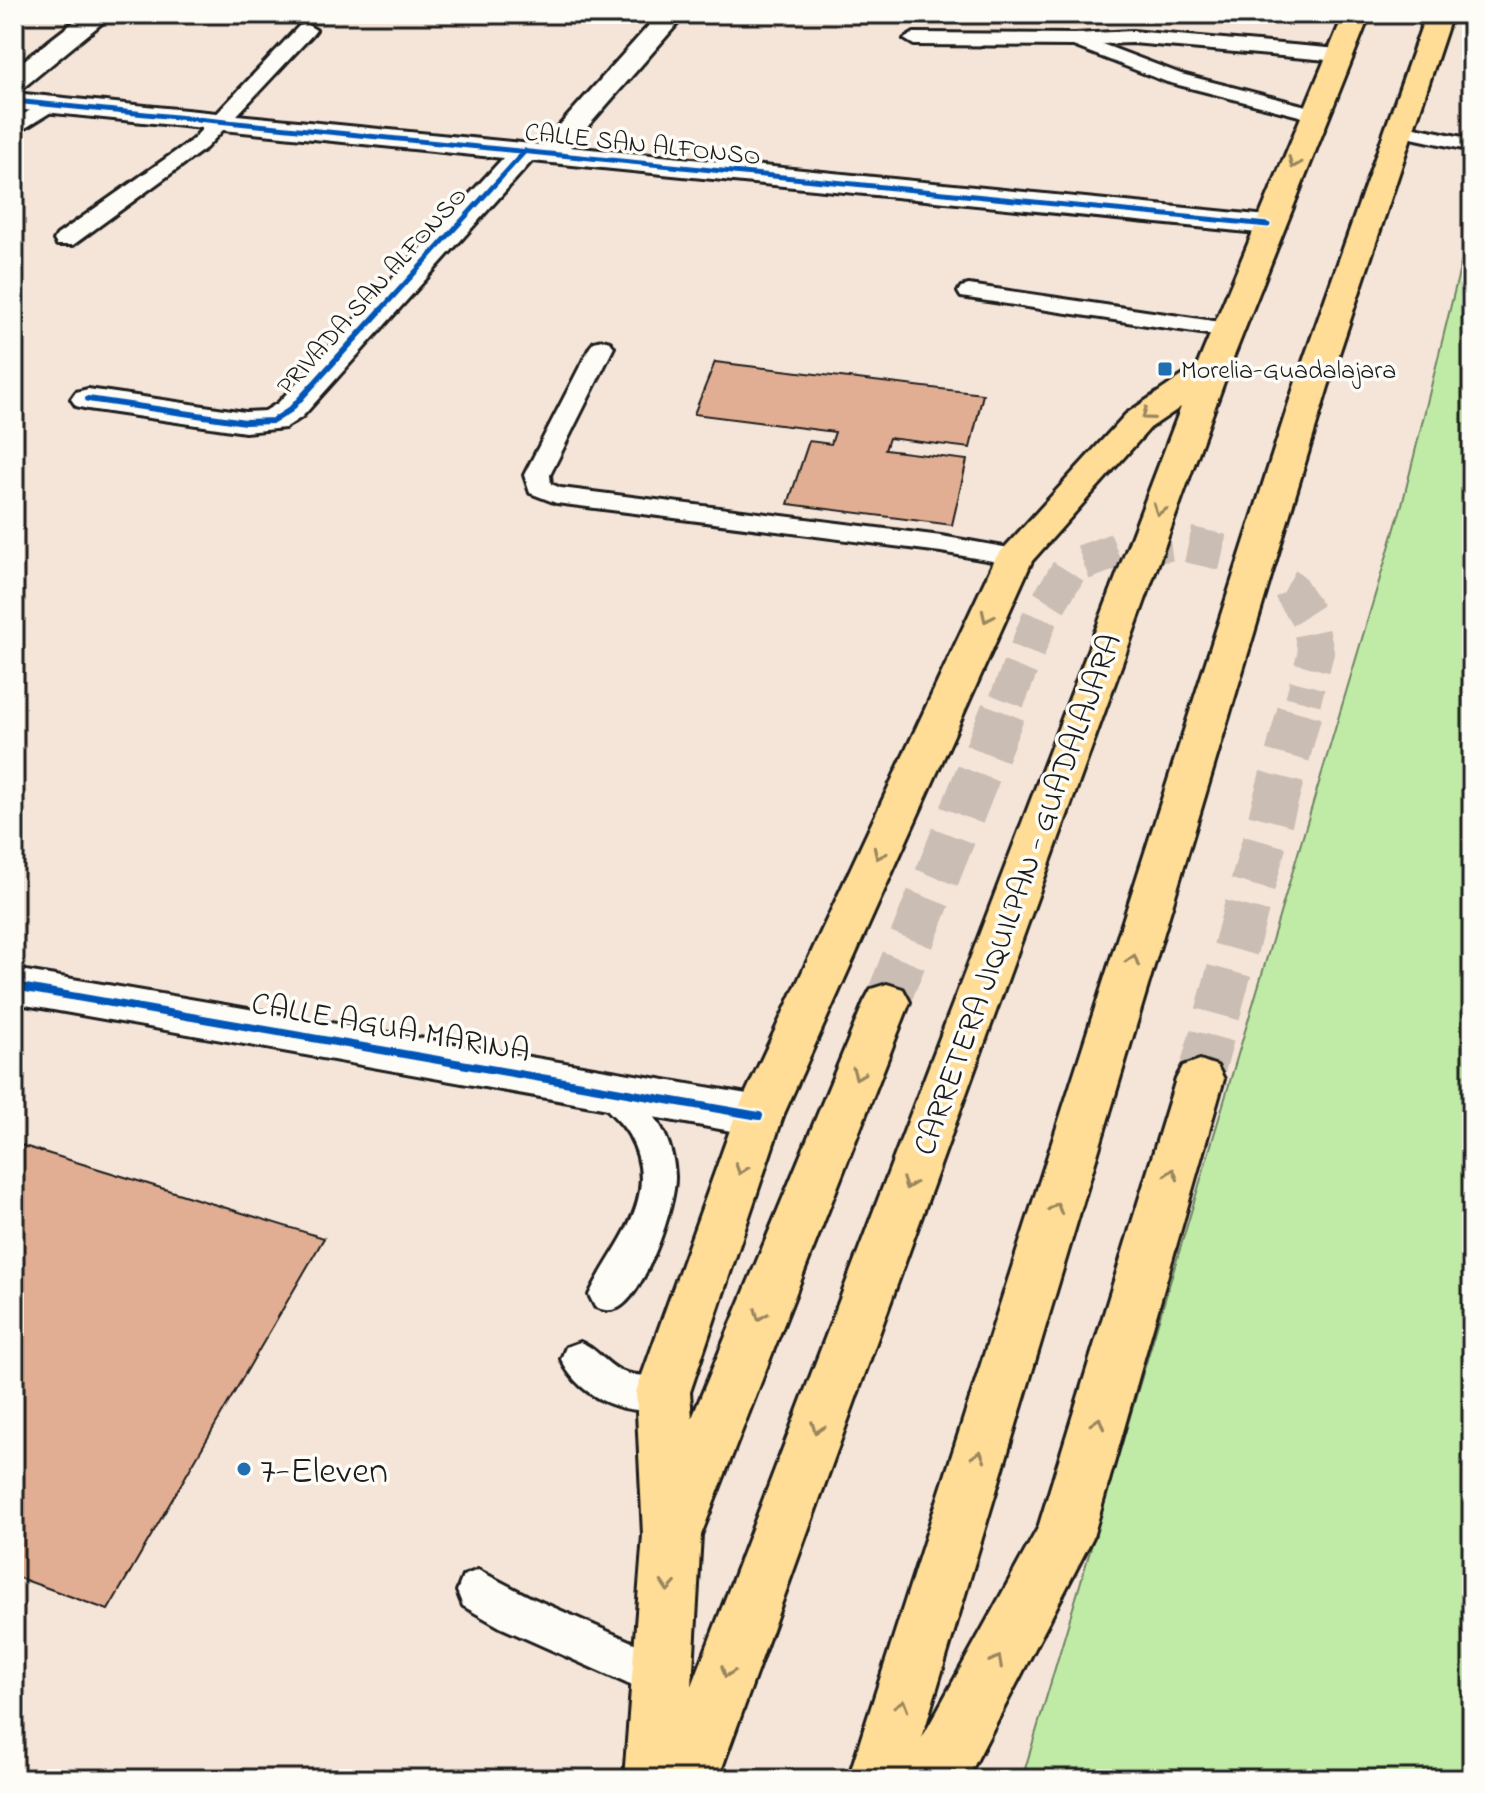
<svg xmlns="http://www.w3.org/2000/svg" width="1486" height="1793" font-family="'Indie Flower',sans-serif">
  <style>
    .green { fill: #c0eba7; stroke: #6e8462; stroke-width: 2 }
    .building { fill: #e1ae93; stroke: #1c1c1c; stroke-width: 2 }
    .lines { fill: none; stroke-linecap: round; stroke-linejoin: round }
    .trunk-tunnel-far1 { stroke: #cabdb3; stroke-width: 36; stroke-dasharray: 36 18; stroke-linecap: butt }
    .trunk-tunnel { stroke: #cabdb3; stroke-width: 45; stroke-dasharray: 45 22; stroke-linecap: butt }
    .service-casing { stroke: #1c1c1c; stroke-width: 6 }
    .minor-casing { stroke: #1c1c1c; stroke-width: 6 }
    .trunk-casing { stroke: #1c1c1c; stroke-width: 6 }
    .service { fill: #fdfcf7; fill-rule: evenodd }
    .minor { fill: #fdfcf7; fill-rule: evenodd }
    .trunk { fill: #ffdd96; fill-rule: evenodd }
    .cycleway-far2-casing { stroke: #fdfcf7; stroke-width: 8 }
    .cycleway-far1-casing { stroke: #fdfcf7; stroke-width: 10 }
    .cycleway-casing { stroke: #fdfcf7; stroke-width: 13 }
    .cycleway-far2 { stroke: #0057b8; stroke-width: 5 }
    .cycleway-far1 { stroke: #0057b8; stroke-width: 6 }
    .cycleway { stroke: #0057b8; stroke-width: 8 }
    .oneway { stroke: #99865f }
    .poi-dot { fill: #1f6fb2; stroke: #fdfcf7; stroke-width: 3 }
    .labels { text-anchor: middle; stroke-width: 7; stroke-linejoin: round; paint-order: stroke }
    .far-street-label { font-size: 26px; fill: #1c1c1c; stroke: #fdfcf7 }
    .far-poi-label { font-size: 26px; fill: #1c1c1c; stroke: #fdfcf7; text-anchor: start }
    .street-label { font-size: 32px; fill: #1c1c1c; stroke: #fdfcf7 }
    .near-poi-label { font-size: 38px; fill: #1c1c1c; stroke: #fdfcf7; text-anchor: start }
  </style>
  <rect width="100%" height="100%" fill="#f5e5d9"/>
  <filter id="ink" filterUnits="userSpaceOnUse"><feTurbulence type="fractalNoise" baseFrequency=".0125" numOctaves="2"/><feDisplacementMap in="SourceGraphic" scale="16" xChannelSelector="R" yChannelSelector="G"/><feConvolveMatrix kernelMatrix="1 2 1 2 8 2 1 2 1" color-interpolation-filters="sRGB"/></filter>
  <g filter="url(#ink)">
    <!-- green -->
    <path class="green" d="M1472 219V1779H1022L1403 501Z"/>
    <!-- building -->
    <path class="building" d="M715 362 983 394 970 448 889 438 885 450 967 460 952 525 788 504 809 441 831 444 835 432 694 414Z
      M14 1143 324 1238 108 1610 14 1576Z"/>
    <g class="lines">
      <!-- trunk-tunnel-far1 -->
      <path class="trunk-tunnel-far1" d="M1007 701 1041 615 1071 567 1117 550 1177 542 1225 553 1290 588 1308 616 1316 652 1303 701"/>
      <!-- trunk-tunnel -->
      <path class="trunk-tunnel" d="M887 1002 1008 699
        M1200 1079 1303 699"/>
      <defs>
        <path id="service" d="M306 24 316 30 313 34 206 148 73 245H57L54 240 57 235 192 140 299 26Z
          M1132 31 1339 49 1349 55 1339 61 1132 43 1102 44 1181 74 1322 110 1325 114 1315 120 1167 82 1073 46 914 45 904 39 914 33 1075 34Z
          M49 99 56 101 59 105 56 109 14 135V120Z
          M1400 124 1472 139V151L1393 134 1390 130 1393 126Z
          M969 285 1227 323 1235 325 1239 330 1235 335 1227 337 961 297 958 292 961 287Z
          M602 340 610 342 614 347 550 475 551 484 561 488 941 536 1015 549 1025 551 1028 557 1025 563 1015 565 941 552 556 503 530 493 524 475 590 347 594 342Z
          M607 1073C622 1078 630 1088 640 1099 660 1119 674 1147 675 1176 676 1206 645 1294 618 1308 609 1312 603 1310 595 1307L589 1295C613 1244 664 1198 629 1135 619 1117 599 1106 590 1087L595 1077Z
          M580 1342C597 1348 605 1364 621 1371 638 1379 659 1373 677 1379L683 1392 677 1405C634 1421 580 1401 561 1359L566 1347Z
          M478 1570 530 1597 677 1662 684 1677 677 1692 662 1699 500 1627 463 1606 457 1591 463 1576Z"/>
        <path id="minor" d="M84 14H113L24 87 14 89V68Z
          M659 14H686L570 147 1268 216 1279 219 1283 225 1279 231 1268 234 532 161 302 417 285 428 245 432 88 409 76 406 71 399 76 392 88 389 245 412 265 411 278 403 503 158 14 109V93L542 145Z
          M14 969 759 1096 776 1102 783 1116 776 1130 759 1136 14 1003Z"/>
        <path id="trunk" d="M1344 14H1370L1228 371 718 1779H624L643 1535 636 1392 735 1116 996 557 1126 414 1197 366ZM1181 407 692 1686 701 1535 910 1002 903 989 887 984 871 989 864 1002 692 1418 690 1392 783 1116 1032 561 1150 428Z
          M1426 14H1452L1328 387 922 1738 1038 1528 1176 1079 1183 1066 1200 1060 1217 1066 1224 1079 1093 1537 967 1779H848L1294 387Z"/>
      </defs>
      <!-- service casing -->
      <use href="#service" class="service-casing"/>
      <!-- minor casing -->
      <use href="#minor" class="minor-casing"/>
      <!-- trunk casing -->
      <use href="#trunk" class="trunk-casing"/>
      <!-- service -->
      <use href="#service" class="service"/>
      <!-- minor -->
      <use href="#minor" class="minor"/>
      <!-- trunk -->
      <use href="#trunk" class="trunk"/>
      <defs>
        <path id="cycleway-far2" d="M14 101 1268 225
          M379 312 525 151"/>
        <path id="cycleway-far1" d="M88 399 245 422 273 421 290 410 381 310"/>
        <path id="cycleway" d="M14 986 759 1116"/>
      </defs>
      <!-- cycleway-far2 casing -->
      <use href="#cycleway-far2" class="cycleway-far2-casing"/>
      <!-- cycleway-far1 casing -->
      <use href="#cycleway-far1" class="cycleway-far1-casing"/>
      <!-- cycleway casing -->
      <use href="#cycleway" class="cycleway-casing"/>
      <!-- cycleway-far2 -->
      <use href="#cycleway-far2" class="cycleway-far2"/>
      <!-- cycleway-far1 -->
      <use href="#cycleway-far1" class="cycleway-far1"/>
      <!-- cycleway -->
      <use href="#cycleway" class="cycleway"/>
    </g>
    <!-- one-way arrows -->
    <defs><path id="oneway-chevron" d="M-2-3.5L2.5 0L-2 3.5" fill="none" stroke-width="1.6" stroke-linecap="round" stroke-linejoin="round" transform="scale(2)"/></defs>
    <g class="oneway">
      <use href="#oneway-chevron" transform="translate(1294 163) rotate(113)"/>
      <use href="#oneway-chevron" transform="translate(1147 415) rotate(144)"/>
      <use href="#oneway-chevron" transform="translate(1159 510) rotate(110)"/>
      <use href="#oneway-chevron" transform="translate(987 617) rotate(115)"/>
      <use href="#oneway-chevron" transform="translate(879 854) rotate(115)"/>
      <use href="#oneway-chevron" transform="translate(1133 960) rotate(-73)"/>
      <use href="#oneway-chevron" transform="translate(858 1074) rotate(112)"/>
      <use href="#oneway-chevron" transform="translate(741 1169) rotate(109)"/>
      <use href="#oneway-chevron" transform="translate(1172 1174) rotate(-73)"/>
      <use href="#oneway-chevron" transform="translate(908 1184) rotate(110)"/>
      <use href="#oneway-chevron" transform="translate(1056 1208) rotate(-73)"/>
      <use href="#oneway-chevron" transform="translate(760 1315) rotate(112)"/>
      <use href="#oneway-chevron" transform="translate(1098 1423) rotate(-73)"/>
      <use href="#oneway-chevron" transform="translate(817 1428) rotate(110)"/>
      <use href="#oneway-chevron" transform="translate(979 1456) rotate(-73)"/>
      <use href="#oneway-chevron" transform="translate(668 1586) rotate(94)"/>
      <use href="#oneway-chevron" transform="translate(997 1661) rotate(-62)"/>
      <use href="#oneway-chevron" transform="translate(727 1672) rotate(110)"/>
      <use href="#oneway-chevron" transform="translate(902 1705) rotate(-73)"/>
    </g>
  </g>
  <!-- markers -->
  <g class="poi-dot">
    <rect x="1157" y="361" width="16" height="16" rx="4"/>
    <circle cx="244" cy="1469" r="8"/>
  </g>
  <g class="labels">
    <!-- far-street labels -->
    <g class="far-street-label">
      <text transform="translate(643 143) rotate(6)" y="9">CALLE SAN ALFONSO</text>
      <text transform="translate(371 290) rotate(-48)" y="9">PRIVADA SAN ALFONSO</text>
    </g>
    <!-- far-poi labels -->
    <g class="far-poi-label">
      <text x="1181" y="378">Morelia-Guadalajara</text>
    </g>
    <!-- street labels -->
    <g class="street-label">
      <text transform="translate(1016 894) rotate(-70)" y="11">CARRETERA JIQUILPAN - GUADALAJARA</text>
      <text transform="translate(391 1026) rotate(10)" y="11">CALLE AGUA MARINA</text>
    </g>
    <!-- near-poi labels -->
    <g class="near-poi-label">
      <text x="260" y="1482">7-Eleven</text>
    </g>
  </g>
  <!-- margin -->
  <rect width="1486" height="1793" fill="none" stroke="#fdfcf7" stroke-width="48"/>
  <rect x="24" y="24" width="1438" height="1745" fill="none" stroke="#1c1c1c" stroke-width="3" filter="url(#ink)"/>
</svg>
